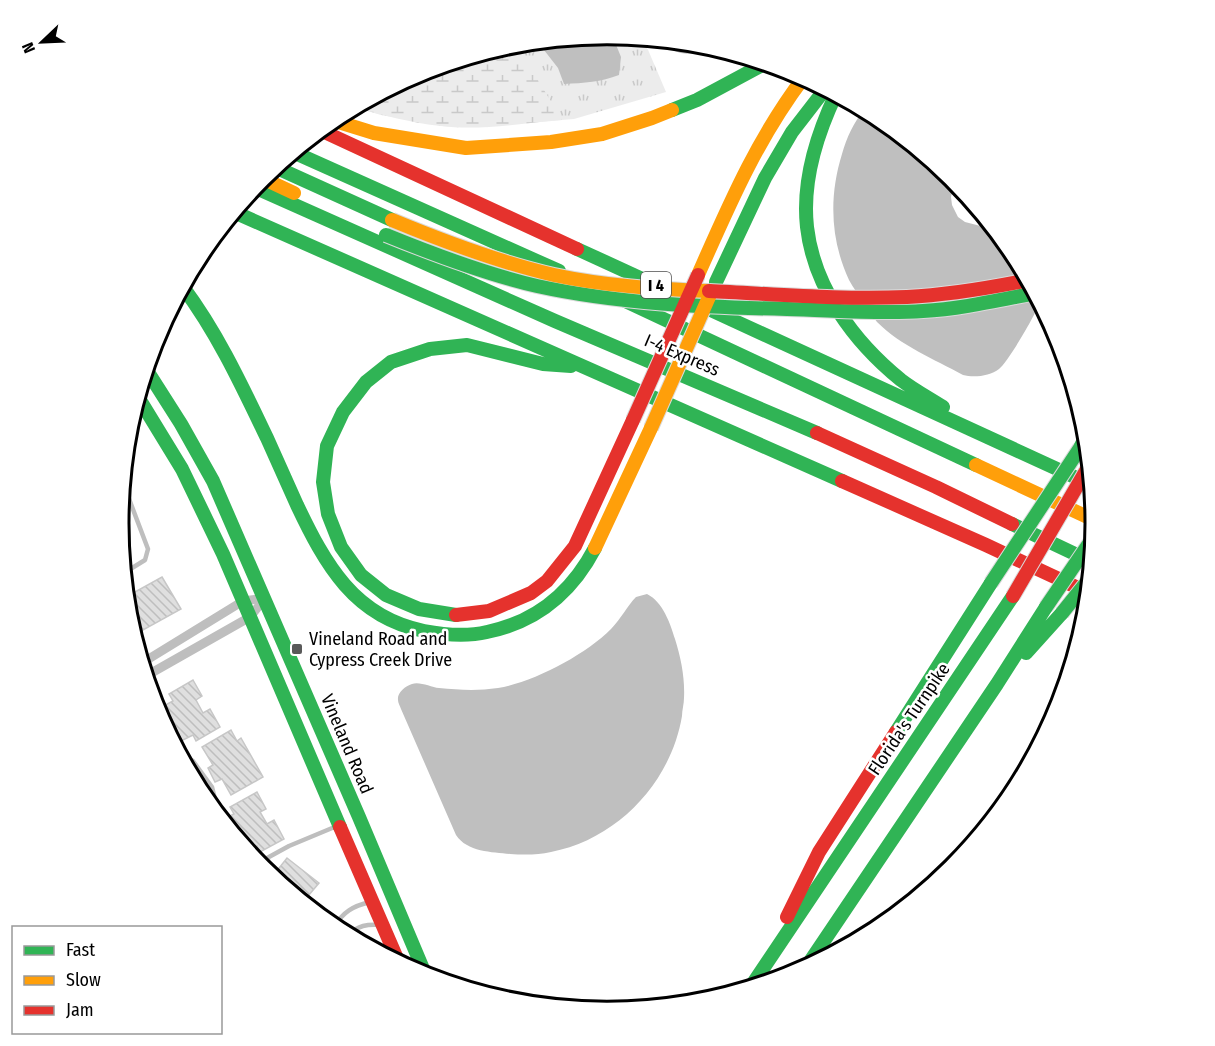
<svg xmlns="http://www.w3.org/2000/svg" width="1215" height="1046" font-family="'Fira Sans Condensed',sans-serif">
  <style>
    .grass { fill: url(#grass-tufts) }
    .wetland { fill: url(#wetland-marsh) }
    .water { fill: #bfbfbf }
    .building { fill: url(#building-back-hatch); stroke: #c7c7c7; stroke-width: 1.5 }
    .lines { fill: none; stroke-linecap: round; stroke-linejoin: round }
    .lane { stroke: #bebebe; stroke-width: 4.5 }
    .street { stroke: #bebebe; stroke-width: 9 }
    .fast { stroke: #30b455; stroke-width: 14 }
    .slow { stroke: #ff9f0a; stroke-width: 14 }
    .jam { stroke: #e5322d; stroke-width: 14 }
    .fast-bridge-casing { stroke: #dbdbdb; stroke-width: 16; stroke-linecap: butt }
    .slow-bridge-casing { stroke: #dbdbdb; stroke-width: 16; stroke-linecap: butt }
    .jam-bridge-casing { stroke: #dbdbdb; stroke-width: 16; stroke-linecap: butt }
    .fast-bridge { stroke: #30b455; stroke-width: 14 }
    .slow-bridge { stroke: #ff9f0a; stroke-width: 14 }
    .jam-bridge { stroke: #e5322d; stroke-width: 14 }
    .poi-dot { fill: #595959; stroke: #fff; stroke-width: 2 }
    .labels { text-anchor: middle; stroke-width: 5; stroke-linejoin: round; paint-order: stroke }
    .shield { fill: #fff; stroke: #4c4c4c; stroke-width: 1.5 }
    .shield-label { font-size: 16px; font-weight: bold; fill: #000 }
    .street-label { font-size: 18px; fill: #000; stroke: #fff }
    .poi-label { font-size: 18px; fill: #000; stroke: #fff; text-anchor: start }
    .rim { fill: none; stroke: #000; stroke-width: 3 }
  </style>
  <defs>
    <pattern id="grass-tufts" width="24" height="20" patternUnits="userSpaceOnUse" patternTransform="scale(1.5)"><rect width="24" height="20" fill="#ececec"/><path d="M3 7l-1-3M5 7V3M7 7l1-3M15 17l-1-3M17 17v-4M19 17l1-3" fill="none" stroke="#c9c9c9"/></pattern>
    <pattern id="wetland-marsh" width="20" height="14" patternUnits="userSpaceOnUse" patternTransform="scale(1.5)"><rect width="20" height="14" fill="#ececec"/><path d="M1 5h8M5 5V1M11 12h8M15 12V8" fill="none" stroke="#c9c9c9"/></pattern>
    <pattern id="building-back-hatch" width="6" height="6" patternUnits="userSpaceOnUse" patternTransform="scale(1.5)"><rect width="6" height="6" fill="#dfdfdf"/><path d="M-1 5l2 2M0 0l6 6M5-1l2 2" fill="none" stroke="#bebebe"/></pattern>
  </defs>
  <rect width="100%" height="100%" fill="#fff"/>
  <!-- grass -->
  <path class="grass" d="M607 35 643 38 666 92 574 119 474 127 442 126 381 115 354 107 421 72 513 44Z"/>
  <!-- wetland -->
  <path class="wetland" d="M509 45 532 70 562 120C523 123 480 131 441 126 412 123 382 115 354 107L421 72Z"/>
  <!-- water -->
  <path class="water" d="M607 35H612L621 57 619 75C601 82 584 83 564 84L558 68 537 41Z
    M865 109 879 117 953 178 955 180 951 197 952 205 958 217 965 222 996 230 1014 252 1040 302C1036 314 1008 362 999 369 990 376 974 378 963 375 934 359 901 346 877 322 872 316 868 309 864 303 859 295 853 288 849 280 830 239 829 196 842 154 847 137 853 123 865 109Z
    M647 594C663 602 670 623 675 639 681 658 685 678 684 698 684 704 682 710 682 716 671 782 618 839 551 852 538 855 524 855 510 854 492 852 467 852 456 835L401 709C400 706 398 703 398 700 397 693 405 686 412 684 419 681 431 687 439 688 459 690 478 691 498 688 534 682 585 655 611 629 621 619 627 606 636 597Z"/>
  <!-- building -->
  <path class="building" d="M162 577 181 609 134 635 128 618 126 597Z
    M193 680 202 696 196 700 203 713 210 709 220 727 196 741 193 735 177 743 172 733 169 735 156 710 173 701 169 694Z
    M231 730 237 741 241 738 263 777 231 795 222 779 215 782 208 768 213 765 202 747Z
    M257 792 266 809 260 812 267 824 274 820 284 839 260 852 257 846 248 851 222 820 234 814 230 807Z
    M287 858 319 883 303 902 272 877Z"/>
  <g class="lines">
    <!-- lane -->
    <path class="lane" d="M123 483 148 549 145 560 124 573
      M180 754 193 761 212 787 215 799 214 810
      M258 863 289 846 337 826
      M262 869 268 859
      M334 927C343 912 353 906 370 902
      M348 936C357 925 368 924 381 925"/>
    <!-- street -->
    <path class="street" d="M667 40C678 52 691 51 705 45
      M142 663 243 601 265 598
      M146 676 250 617 265 598"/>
    <!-- fast -->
    <path class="fast" d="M836 94C817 134 802 182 807 227 814 288 854 342 901 380 914 390 929 398 943 407
      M672 110 697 100 766 63
      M293 152 559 271
      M275 167 392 220
      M254 187 555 321 817 433
      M234 212 842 481
      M577 249 662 288
      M716 282 765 178 792 132 826 88
      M183 287C218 334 242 386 267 438 277 460 287 483 297 505 325 564 354 617 424 631 445 635 466 637 487 632 536 622 572 592 595 548
      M623 300 976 465
      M702 306 1092 485
      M146 369 181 424 213 481 359 817 426 976
      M138 397 182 469 223 554 340 827
      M1080 448 1087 434
      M1012 524 1092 562
      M456 615 419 609 386 595 361 575 341 547 328 514 323 482 327 446 343 412 366 382 391 362 430 349 467 345 543 364 571 366
      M1026 653 1062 613
      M896 732 991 583
      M805 969 997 684 1046 607
      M750 988 1013 596"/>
    <!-- slow -->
    <path class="slow" d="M332 120 374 133 466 148 551 142 602 134 652 118 672 110
      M262 178 294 193
      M698 275C729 205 757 139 804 77
      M976 465 1096 521
      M595 548 651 428"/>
    <!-- jam -->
    <path class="jam" d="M320 130 577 249
      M817 433 936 487 1012 524
      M842 481 986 545 1089 593
      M456 615 489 611 531 593 547 581 575 546 633 420
      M340 827 399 963
      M787 917 819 852 896 732"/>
    <defs>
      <path id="fast-bridge" d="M386 235C435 255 485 274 537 286 619 304 704 307 787 309 832 310 878 314 923 311 961 309 999 300 1036 293
        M991 583 1080 448
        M1046 607 1095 535
        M1062 613 1091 577"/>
      <path id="slow-bridge" d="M392 220C445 242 498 262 554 275 605 286 657 289 709 291
        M651 428 709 297"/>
      <path id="jam-bridge" d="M709 291C775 294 841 300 907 297 948 295 989 288 1029 280
        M633 420 698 275
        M1013 596 1090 464"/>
    </defs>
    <!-- fast-bridge casing -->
    <use href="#fast-bridge" class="fast-bridge-casing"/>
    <!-- slow-bridge casing -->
    <use href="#slow-bridge" class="slow-bridge-casing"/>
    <!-- jam-bridge casing -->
    <use href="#jam-bridge" class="jam-bridge-casing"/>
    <!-- fast-bridge -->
    <use href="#fast-bridge" class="fast-bridge"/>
    <!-- slow-bridge -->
    <use href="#slow-bridge" class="slow-bridge"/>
    <!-- jam-bridge -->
    <use href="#jam-bridge" class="jam-bridge"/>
  </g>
  <!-- markers -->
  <rect class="poi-dot" x="291" y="643" width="12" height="12" rx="3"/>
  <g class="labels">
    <!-- shield labels -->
    <rect class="shield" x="641" y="272" width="30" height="26" rx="4.5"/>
    <g class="shield-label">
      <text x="656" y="291">I 4</text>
    </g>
    <!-- street labels -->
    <g class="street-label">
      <text transform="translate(682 355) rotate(23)" y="6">I-4 Express</text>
      <text transform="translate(909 719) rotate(-56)" y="6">Florida's Turnpike</text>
      <text transform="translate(347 744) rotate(67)" y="6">Vineland Road</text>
    </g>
    <!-- poi labels -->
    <g class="poi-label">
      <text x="309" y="645">Vineland Road and<tspan x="309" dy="21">Cypress Creek Drive</tspan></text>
    </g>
  </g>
  <!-- crop -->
  <path d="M0 0H1215V1046H0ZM129 523a478 478 0 1 1 956 0a478 478 0 1 1-956 0Z" fill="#fff" fill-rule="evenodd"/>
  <path class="rim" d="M129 523a478 478 0 1 1 956 0a478 478 0 1 1-956 0Z"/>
  <!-- legend -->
  <rect x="12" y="926" width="210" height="108" fill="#ffffff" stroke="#999999" stroke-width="1.5"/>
  <rect x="24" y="946" width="30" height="9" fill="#30b455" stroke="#999999" stroke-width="1.5"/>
  <text x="66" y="956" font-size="18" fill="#000000">Fast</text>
  <rect x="24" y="976" width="30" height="9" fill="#ff9f0a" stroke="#999999" stroke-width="1.5"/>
  <text x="66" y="986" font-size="18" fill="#000000">Slow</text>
  <rect x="24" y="1006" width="30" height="9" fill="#e5322d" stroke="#999999" stroke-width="1.5"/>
  <text x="66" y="1016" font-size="18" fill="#000000">Jam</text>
  <!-- north arrow -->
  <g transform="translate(42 42) rotate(247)" stroke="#ffffff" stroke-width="4.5" paint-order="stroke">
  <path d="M0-4.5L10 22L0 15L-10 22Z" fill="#000000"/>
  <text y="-9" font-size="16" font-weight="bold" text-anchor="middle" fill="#000000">N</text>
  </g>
</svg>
